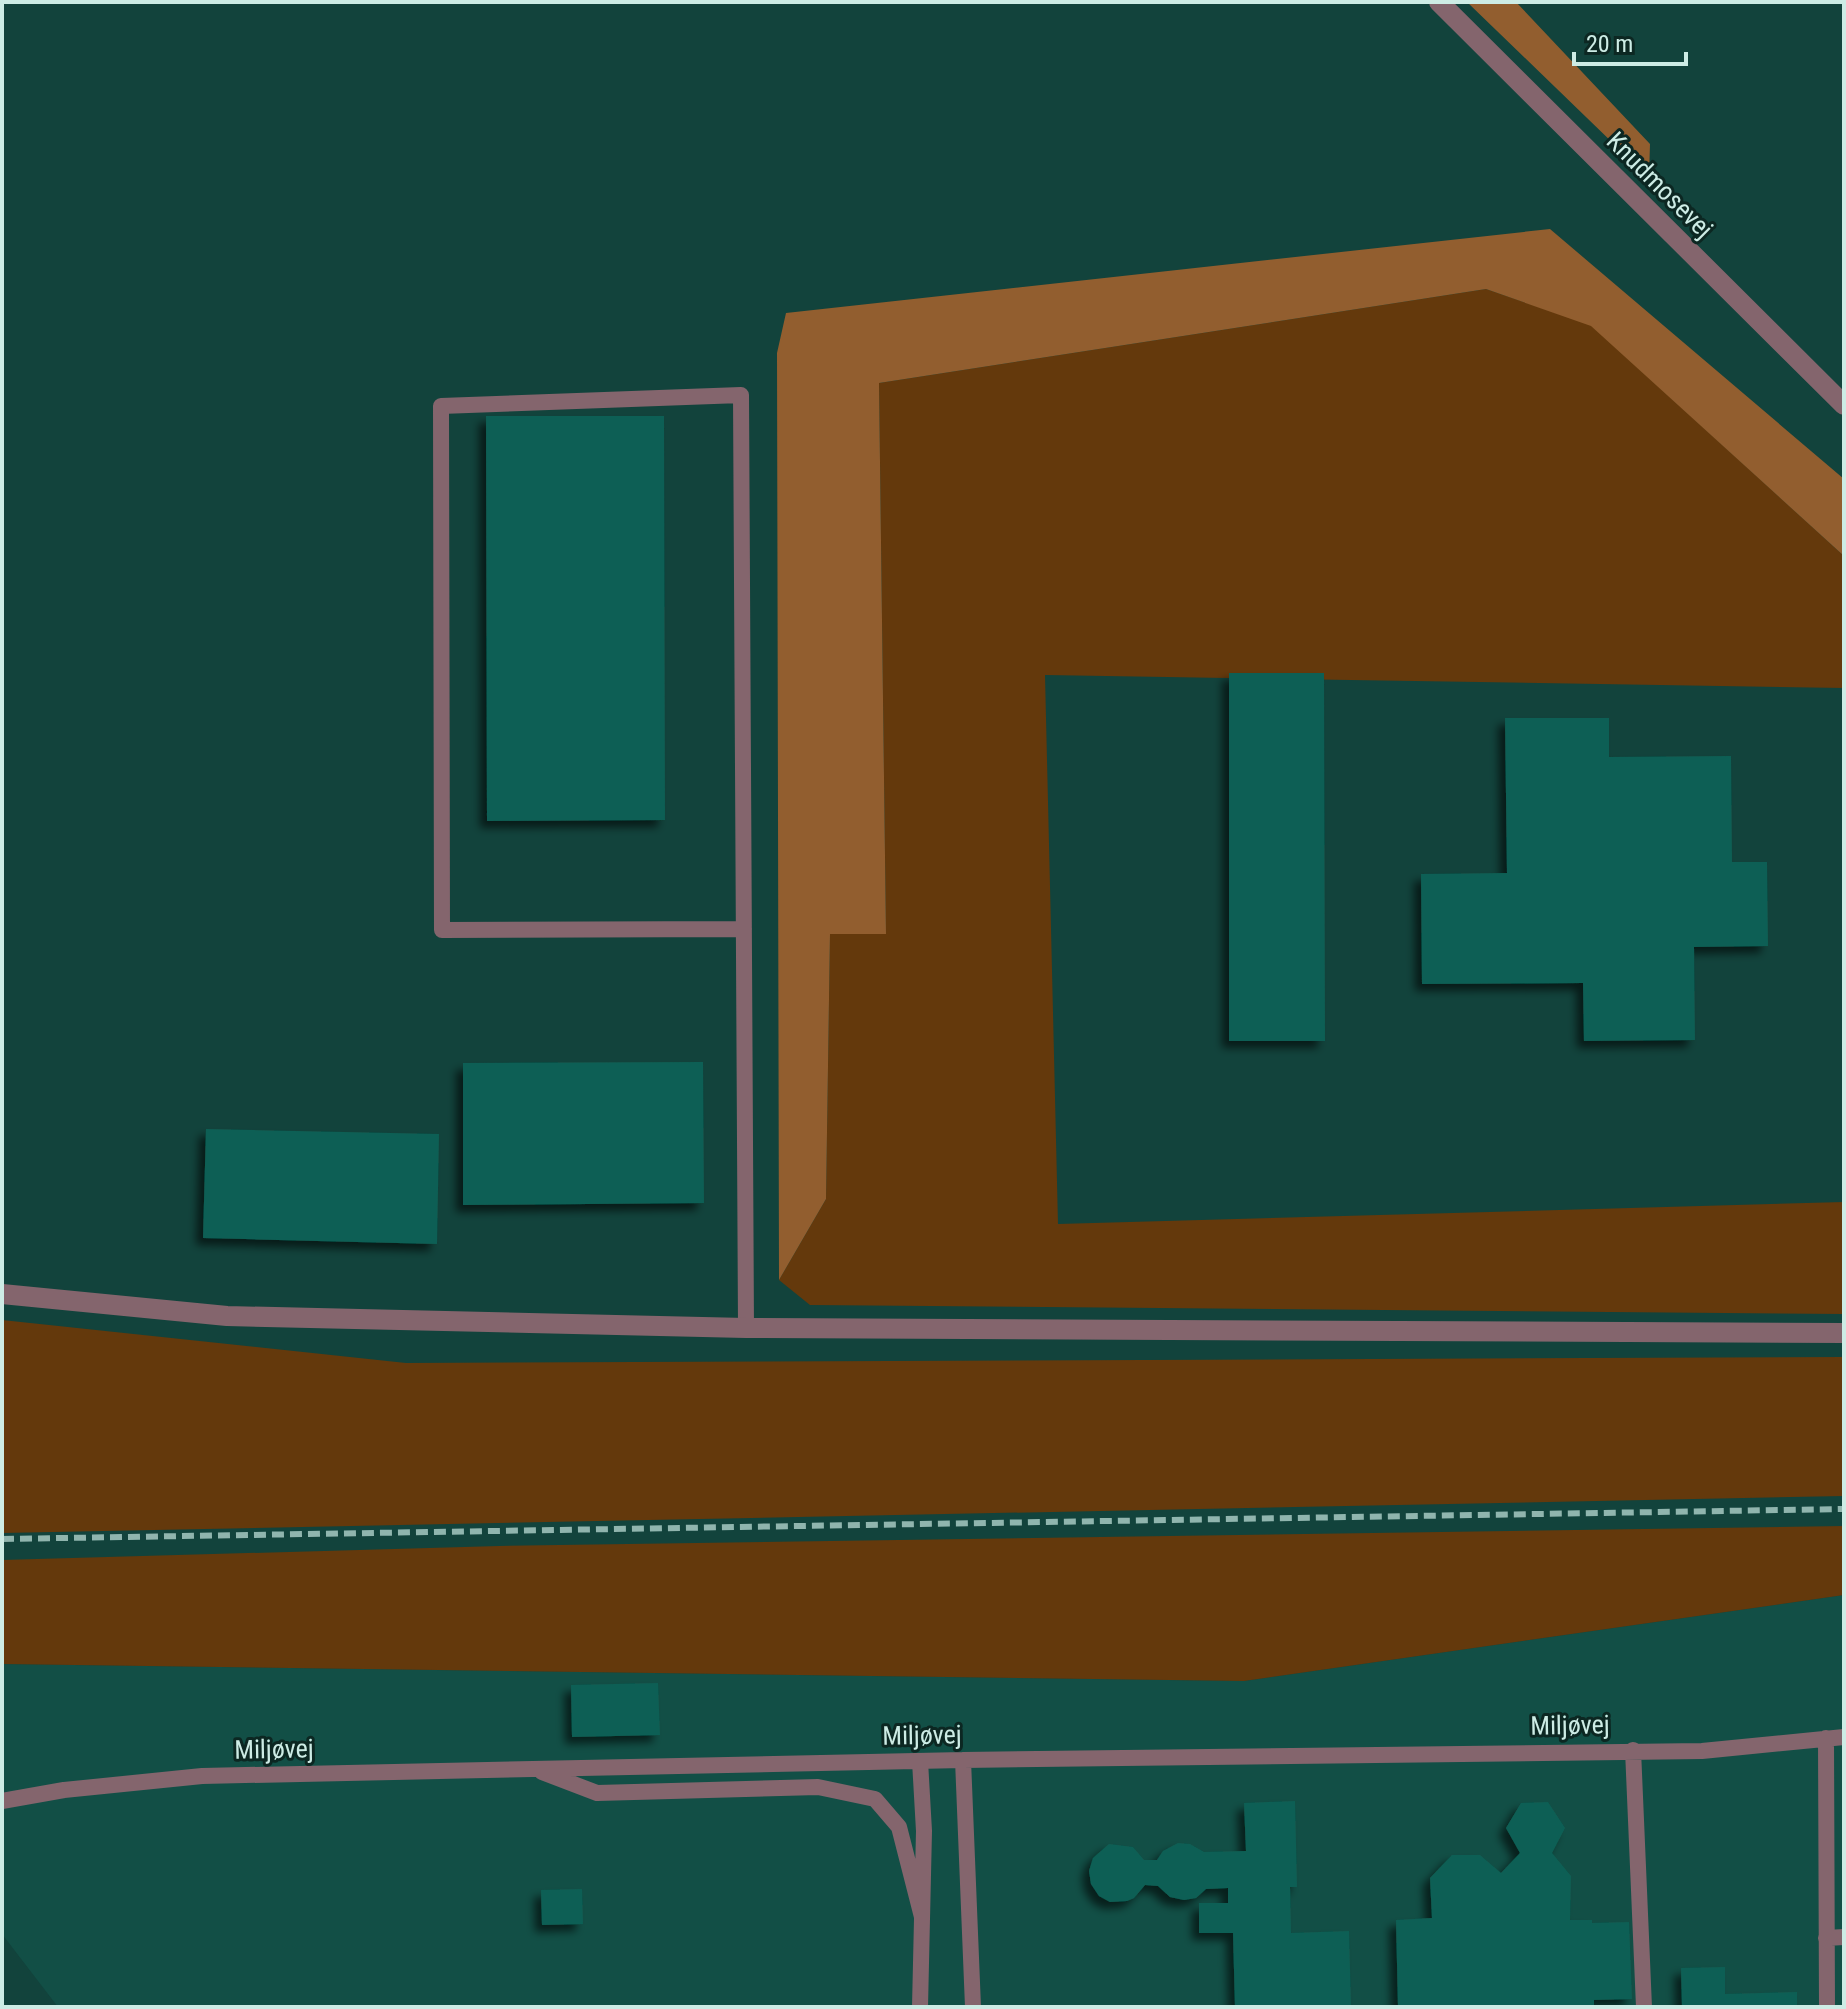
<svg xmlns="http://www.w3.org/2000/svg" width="1846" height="2009" font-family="'Roboto Condensed',sans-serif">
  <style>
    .built { fill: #124f46 }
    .green { fill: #64390c }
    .forest { fill: #925e2f }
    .building { fill: #0f5f54; filter: url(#shadow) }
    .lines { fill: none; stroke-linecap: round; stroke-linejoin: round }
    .service { stroke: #84656d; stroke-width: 16 }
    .tertiary { stroke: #84656d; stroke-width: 20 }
    .rail { stroke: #90b5ae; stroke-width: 6; stroke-dasharray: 12 6; stroke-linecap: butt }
    .labels { text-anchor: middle; stroke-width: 6; stroke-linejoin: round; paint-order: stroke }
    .street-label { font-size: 26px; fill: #cdece5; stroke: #0c2722 }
  </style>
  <defs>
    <filter id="shadow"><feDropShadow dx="-7" dy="7" stdDeviation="4" flood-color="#0009"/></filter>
  </defs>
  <rect width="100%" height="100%" fill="#12433c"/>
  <!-- built -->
  <path class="built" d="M1844 1595V2007H58L2 1934V1664L1244 1681Z"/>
  <!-- green -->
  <path class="green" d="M1486 289 1591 325 1844 556V688L1045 675 1058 1224 1844 1202V1314L810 1305 779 1280 826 1199 830 934H886L879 383Z
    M2 1320 406 1363 1844 1357V1496L2 1533Z
    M1844 1526V1595L1244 1681 2 1664V1560L499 1546Z"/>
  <!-- forest -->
  <path class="forest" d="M1467 2H1516L1650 144 1649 178Z
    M1550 229 1844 479V556L1591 326 1486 289 879 383 886 934H830L826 1199 779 1280 777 353 786 313Z"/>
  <!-- building -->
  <path class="building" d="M486 416H664L665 820 487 821Z
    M1229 673H1324L1325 1041H1229Z
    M1505 718H1609V757L1731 756 1732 862H1767L1768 946 1694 947 1695 1040 1584 1041 1583 983 1422 984 1421 874 1507 873Z
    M703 1062 704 1203 463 1205V1063Z
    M206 1129 439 1134 437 1244 203 1238Z
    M658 1683 660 1735 572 1737 571 1685Z
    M1295 1801 1297 1887H1290L1291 1933 1349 1931 1351 2007H1235L1233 1933H1199V1903H1228V1888L1206 1889 1196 1898 1184 1900 1170 1897 1158 1886 1145 1885 1134 1898 1127 1901 1110 1902 1099 1896 1091 1884 1089 1871 1093 1858 1109 1844 1133 1847 1144 1860H1157L1163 1851 1178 1843 1190 1844 1204 1852 1246 1851 1244 1803Z
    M1548 1802 1565 1828 1552 1853 1571 1876 1570 1920H1592V1923L1629 1922 1632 1999 1594 2000V2007H1398L1396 1920 1432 1918 1430 1878 1452 1855H1480L1501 1873 1520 1853 1506 1828 1521 1803Z
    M582 1889 583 1924 542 1925 541 1890Z
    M1725 1967V1994L1797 1992V2007H1682L1681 1968Z"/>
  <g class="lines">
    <!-- service -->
    <path class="service" d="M744 929 442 930 441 406 741 395 746 1328
      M1826 1738 1827 2007
      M1633 1750 1644 2007
      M963 1760 973 2007
      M542 1772 597 1793 818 1787 875 1799 899 1827 922 1917
      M2 1801 64 1790 202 1776 963 1760 1702 1751 1844 1737
      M1826 1938 1844 1937
      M920 2007 924 1831 920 1761"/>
    <!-- tertiary -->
    <path class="tertiary" d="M1439 2 1844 405
      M2 1294 227 1316 746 1328 1844 1333"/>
    <!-- rail -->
    <path class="rail" d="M2 1539 1844 1509"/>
  </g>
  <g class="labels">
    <!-- street labels -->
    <g class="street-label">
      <text transform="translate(1660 185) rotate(45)" y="9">Knudmosevej</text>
      <text transform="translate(1570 1725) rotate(-1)" y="9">Miljøvej</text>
      <text transform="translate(922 1735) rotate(-1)" y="9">Miljøvej</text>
      <text transform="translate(274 1749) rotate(-1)" y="9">Miljøvej</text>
    </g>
  </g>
  <!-- border -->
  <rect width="1846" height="2009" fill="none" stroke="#cdece5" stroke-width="8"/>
  <!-- scale -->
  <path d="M1574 52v12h112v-12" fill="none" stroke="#cdece5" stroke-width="4"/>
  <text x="1586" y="52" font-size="24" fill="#cdece5" stroke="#0c2722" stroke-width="6" paint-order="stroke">20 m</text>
</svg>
